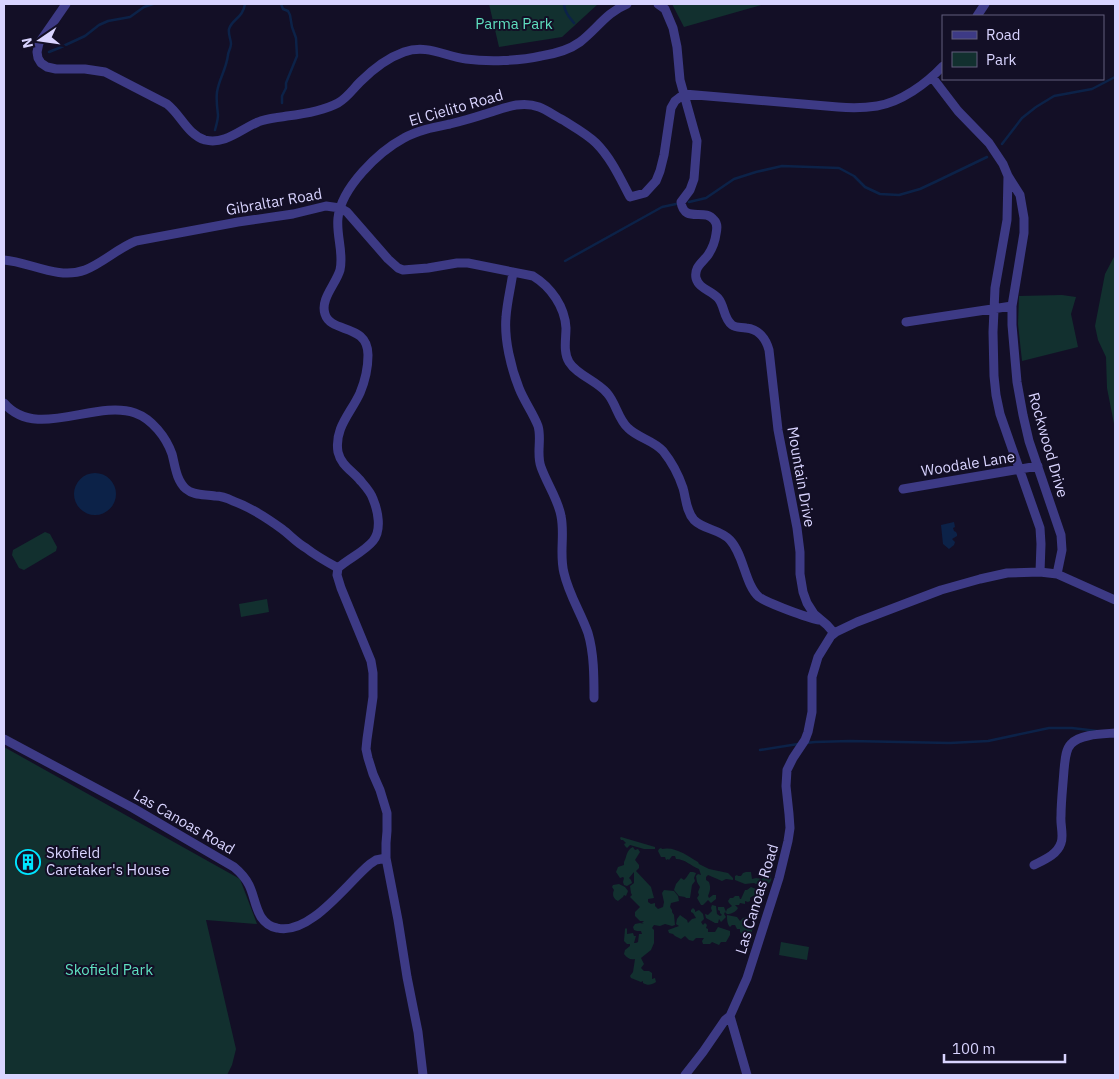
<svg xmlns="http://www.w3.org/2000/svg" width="1119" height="1079" font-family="'IBM Plex Sans',sans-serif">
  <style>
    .green { fill: #12302f }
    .water { fill: #0c2248 }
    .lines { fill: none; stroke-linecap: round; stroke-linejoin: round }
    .stream { stroke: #0c2248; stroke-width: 2.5 }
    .minor { stroke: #3d3a85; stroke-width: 9 }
    .labels { text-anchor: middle; stroke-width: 4; stroke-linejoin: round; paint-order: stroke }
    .park-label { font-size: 15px; fill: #5fe0c0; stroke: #130f26 }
    .street-label { font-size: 15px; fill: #d9d4ff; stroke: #130f26 }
    .poi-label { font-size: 15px; fill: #d9d4ff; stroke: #130f26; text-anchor: start }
  </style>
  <rect width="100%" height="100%" fill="#130f26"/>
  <!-- green -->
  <path class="green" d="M489 4H598L562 37 499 47Z
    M672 4H765L684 27Z
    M1115 255V429L1107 388 1106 357 1098 340 1095 326 1105 274Z
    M1062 295 1076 297 1071 314 1078 347 1022 361 1018 324 1019 296Z
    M45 532 50 534 57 547 56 551 24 570 19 568 12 555 13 550Z
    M267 599 269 612 241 617 239 604Z
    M4 747 240 879 257 924 206 920 236 1049 232 1065 227 1075H4V848L5 847Z
    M621 837 655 847V849H644L630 845 627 848 625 846 624 844 626 843 623 840H621L620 838Z
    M633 847 635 850 638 849 640 852 635 860 639 865V868L636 871 651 887 654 898 648 899V902L651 904 655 903V906L658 909 663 907 664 902 662 893 664 890 674 891 678 896 679 901 671 903 670 907 672 910V912L674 915 675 925 672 926 665 924 660 926 654 925 652 928 654 930V943L651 950 641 958 644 964 641 968 644 971H649L652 973V979L655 978 656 982C651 985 648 986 643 983V981L641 982 631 978 630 976 633 972 635 959C630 960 627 958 624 954L625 950 630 946V944H627L624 941 625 929 626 928 627 929V934L633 933 634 936H636L634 943H636L638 942 639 934H642L641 931H637L634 930 633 927 635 924 640 923 644 924 642 923 644 921H640L635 916V912L640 907 630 897 632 895 631 893 630 886 634 883V872L629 878 631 880 632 883 627 886 624 885 623 882 624 878 623 877 620 878 616 872 618 867 624 865V862C627 857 626 850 633 847Z
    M661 848 662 849C675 846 688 856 698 862L699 864 709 869 728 873 733 878V880L726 879 722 881 708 875 706 877V880L709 882C711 888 710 891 708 896L709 898 713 895H716V899L711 903 708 900 703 905H701L697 898 699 895 698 892 700 887 697 882 696 876 698 874 701 875 699 869C691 866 685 859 676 859L675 856H672L669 860 668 859 666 860 665 857H661L658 851 659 849Z
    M690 872H693L696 873 694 878 695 881 692 885 690 898H686L685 897 679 896 674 890 676 884 681 878 684 880 686 878Z
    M746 872H751L752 879 756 878 762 879 766 874H770C772 879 772 881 768 884L764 883 756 884 754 883 745 884 735 880V876L737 875 738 876H741L743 873Z
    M619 884 625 887 628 891 626 896 624 895 623 897 618 901C613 899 612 894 614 890L612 887 613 885Z
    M751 887 756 889 757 891H761C758 895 753 895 750 898V901L748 902 745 901V904L740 903 739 905H735L738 908C736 912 731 914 727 914L725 912 724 914 726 917 721 922 719 919 718 923H715L706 918 705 914 708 915 712 911 711 908 712 905 716 906 717 914 720 916 722 915 720 913V911L718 910V907H724L726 912 727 909 729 908 732 906 729 903 728 901 730 898H733L735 896H739L740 899H741L745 890H747Z
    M757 906 760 908V909L753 930H752V935L745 939 742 937V934L740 932V929H737L735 925H732L730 927C727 924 727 919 727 915L737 917 740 921 743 918 748 917 750 918 746 923 748 924 751 929 754 911 755 910V907Z
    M693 908 695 910V912L699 910 703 914 704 919 701 922 703 925 705 923 707 925 706 928 708 929V932H715L718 927 730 931V935L726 942H721L719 945 712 942 710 944H703L702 941 704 938H696L693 941 689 940 685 936 681 939 675 936 673 934 669 933 668 930 679 926 676 924 677 919 680 915 687 920 688 923 692 919 696 918 693 913 691 912V910Z
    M781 942 809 947 807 960 779 955Z"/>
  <!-- water -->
  <path class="water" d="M74 494a21 21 0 1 1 42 0a21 21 0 1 1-42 0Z
    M954 522 955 527 953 528 954 531 956 532 957 534V536L952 539 955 542 954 545 949 549 943 544 941 525Z"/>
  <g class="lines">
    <!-- stream -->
    <path class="stream" d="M281 4 283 9 288 11 290 15 292 27 296 38 297 56 286 83V88L282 96V103
      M564 4C564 11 569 17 574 23
      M49 52 59 48 85 36 99 25 108 21 130 17 144 7 153 4
      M215 130C216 126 218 120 218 115 217 107 216 100 217 92 219 79 226 70 228 55 228 52 231 48 231 44 231 39 228 35 229 29 232 19 243 18 245 4
      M1002 144 1022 118 1036 107 1054 96 1092 89 1115 77
      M689 202 706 198 734 179 756 172 782 166 839 168 854 176 865 187 880 194 899 195 920 189 935 182 987 157
      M565 261 662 207 676 204
      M806 743 815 742 850 741 950 743 988 741 1049 728H1072L1097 731
      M760 750 798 744"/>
    <!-- minor -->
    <path class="minor" d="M66 4 39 43 37 52 38 58 41 63 47 67 56 69H85L105 72 167 104C181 115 188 135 205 140 225 145 241 129 258 122 267 118 277 118 287 116 304 114 323 111 338 103 347 98 353 89 360 82 372 70 387 58 404 52 427 44 444 56 466 59 488 62 520 61 541 56 554 54 569 50 580 42 596 30 607 12 627 4
      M658 4 665 9 673 28 677 47 680 80 697 141 694 179 690 190 681 202C684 224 705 207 714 220 718 224 717 229 716 234 715 242 712 249 708 255 702 263 694 267 696 278 699 289 711 290 718 298 725 306 723 318 732 325 736 328 741 327 746 328 759 329 766 339 769 350L778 430 797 528 800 552V574L803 592 807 603 814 614 827 625 834 633
      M977 16 985 4
      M932 77 958 111 989 143 1003 164 1008 176 1020 195 1024 218V233L1012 306V325L1017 382 1023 415 1029 441 1061 535 1062 550 1057 574
      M1008 176 1007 220 995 288 993 332 994 376 996 395 1000 414 1040 528 1041 544 1040 572
      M4 260C30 262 58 280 85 270 103 263 118 248 136 241L238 222 293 214 326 206 340 208 347 212 388 259 398 268 403 270 428 268 457 263H468L533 276C551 287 565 307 566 328 566 339 563 352 569 362 577 375 597 381 607 393 616 403 618 419 628 428 638 438 653 440 663 451 671 461 679 476 683 488 686 498 686 511 694 520 704 530 720 529 730 540 744 555 745 585 759 597 767 603 808 618 819 620
      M513 272C511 287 507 302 506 317 504 339 511 368 519 388 524 401 533 413 538 426 542 439 536 454 541 467 547 484 558 499 561 516 565 535 559 554 564 573 569 595 581 613 588 633 594 653 594 677 594 698
      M906 322 1012 306
      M4 403C36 441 95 399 135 413 152 419 166 437 172 454 175 465 176 480 186 489 194 496 205 494 215 496 221 496 227 498 233 501 250 507 267 518 282 529 290 535 297 543 306 548 316 556 327 562 338 568
      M903 489 1038 466
      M4 739 133 808 234 867C240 872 245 877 249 885 254 895 255 907 261 917 265 923 271 927 277 928 310 936 347 883 370 864L376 860 386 858
      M1034 865C1044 860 1057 855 1061 843 1064 835 1060 825 1061 816 1061 801 1063 785 1064 770 1065 762 1065 750 1071 744 1080 734 1103 734 1115 733
      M730 1016 747 1075
      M423 1075 418 1032 407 977 398 920 386 858V843L387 831V813L380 790 373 774 368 758 366 749 367 739 373 697V673L371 661 341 588 337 575 338 568C349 558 364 552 373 541 382 530 378 511 373 499 371 492 364 485 359 479 351 470 341 465 338 452 334 428 351 413 360 393 365 381 368 368 368 355 368 323 331 334 325 314 320 299 336 284 340 270 344 253 336 235 338 218 341 188 378 152 404 138 418 130 435 127 450 124 462 121 473 118 485 114 502 109 520 100 539 107 547 110 555 116 563 120 574 127 587 134 596 143 611 158 620 178 630 197L645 193 656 181 660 171 664 155 671 108 675 101 684 94 838 107C851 108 864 108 877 106 901 102 926 84 943 66
      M685 1075 703 1052 725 1020 730 1016 747 978 779 878 788 841 790 828 789 814 786 786 787 770 793 758 805 740 808 732 812 712V677L818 657 831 636 836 632 857 622 941 590 980 579 1007 573 1040 572 1057 574 1115 600"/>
  </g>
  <!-- icons -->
  <defs>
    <symbol id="building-ring" viewBox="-11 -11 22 22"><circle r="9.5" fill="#130f26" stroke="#00e5ff" stroke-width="1.5"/><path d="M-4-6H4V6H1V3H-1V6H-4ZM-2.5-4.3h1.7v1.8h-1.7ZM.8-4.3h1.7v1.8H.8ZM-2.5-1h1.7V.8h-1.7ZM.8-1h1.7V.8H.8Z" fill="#00e5ff"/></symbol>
  </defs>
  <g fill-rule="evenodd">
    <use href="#building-ring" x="14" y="848" width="28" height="28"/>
  </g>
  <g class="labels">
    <!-- park labels -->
    <g class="park-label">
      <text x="514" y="29">Parma Park</text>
      <text x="109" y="975">Skofield Park</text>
    </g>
    <!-- street labels -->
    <g class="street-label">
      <text transform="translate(456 108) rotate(-16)" y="5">El Cielito Road</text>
      <text transform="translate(274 202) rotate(-10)" y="5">Gibraltar Road</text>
      <text transform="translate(1048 445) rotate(74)" y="5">Rockwood Drive</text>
      <text transform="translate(968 464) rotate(-9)" y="5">Woodale Lane</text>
      <text transform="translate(801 477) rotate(80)" y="5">Mountain Drive</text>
      <text transform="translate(184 822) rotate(30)" y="5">Las Canoas Road</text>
      <text transform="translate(757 899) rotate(-73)" y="5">Las Canoas Road</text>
    </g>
    <!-- poi labels -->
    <g class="poi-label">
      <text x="46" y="858">Skofield<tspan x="46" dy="17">Caretaker's House</tspan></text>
    </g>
  </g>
  <!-- border -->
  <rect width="1119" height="1079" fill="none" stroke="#d9d4ff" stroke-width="10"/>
  <!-- legend -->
  <rect x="942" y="15" width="162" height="65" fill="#130f26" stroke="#625e7d"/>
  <rect x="952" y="31" width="25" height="8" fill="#3d3a85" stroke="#625e7d"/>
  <text x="986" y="40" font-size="15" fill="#d9d4ff">Road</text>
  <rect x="952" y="52" width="25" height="15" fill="#12302f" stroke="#625e7d"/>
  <text x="986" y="65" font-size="15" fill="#d9d4ff">Park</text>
  <!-- north arrow -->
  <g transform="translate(40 40) rotate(257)" stroke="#130f26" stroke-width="4" paint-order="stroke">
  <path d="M0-4L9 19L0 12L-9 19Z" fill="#d9d4ff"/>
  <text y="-8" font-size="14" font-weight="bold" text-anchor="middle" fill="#d9d4ff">N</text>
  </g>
  <!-- scale -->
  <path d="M944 1054v8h121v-8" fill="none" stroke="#d9d4ff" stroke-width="2.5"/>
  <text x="952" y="1054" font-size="15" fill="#d9d4ff" stroke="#130f26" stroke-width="4" paint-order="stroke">100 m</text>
</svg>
